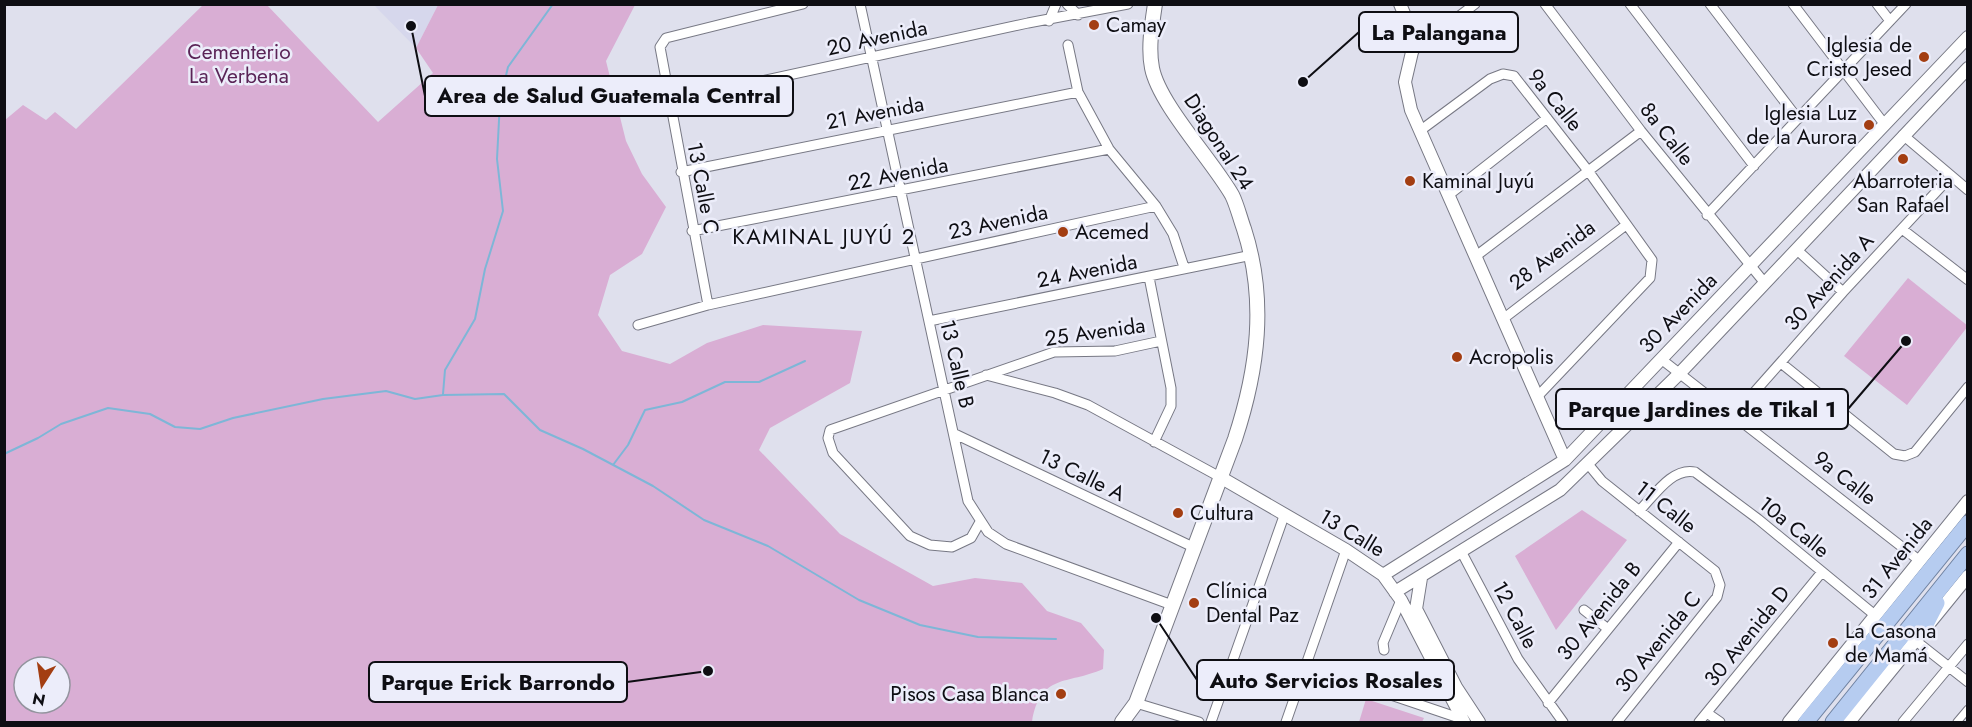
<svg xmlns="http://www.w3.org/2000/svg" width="1972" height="727" font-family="Jost,sans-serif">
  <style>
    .built { fill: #d6d7ec }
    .green { fill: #d9aed4; fill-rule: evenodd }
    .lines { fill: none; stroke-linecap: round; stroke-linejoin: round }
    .stream { stroke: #7eb6d7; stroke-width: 2 }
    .pedestrian-casing { stroke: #777884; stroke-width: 9 }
    .minor-casing { stroke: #777884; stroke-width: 11 }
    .tertiary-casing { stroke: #777884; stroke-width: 14 }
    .secondary-casing { stroke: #777884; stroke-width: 16 }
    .trunk-casing { stroke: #6f82a1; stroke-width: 17 }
    .pedestrian { stroke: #fff; stroke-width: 7 }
    .minor { stroke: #fff; stroke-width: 9 }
    .tertiary { stroke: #fff; stroke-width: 12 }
    .secondary { stroke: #fff; stroke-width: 14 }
    .trunk { stroke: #b6ccf0; stroke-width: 15 }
    .poi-dot { fill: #a33e12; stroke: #ecedfa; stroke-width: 2 }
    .labels { text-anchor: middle; stroke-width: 5; stroke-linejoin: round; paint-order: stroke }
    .poi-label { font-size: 21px; fill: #0e0e13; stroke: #ecedfa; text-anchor: start }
    .street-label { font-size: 21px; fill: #0e0e13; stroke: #ecedfa }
    .park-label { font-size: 21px; fill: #5a2457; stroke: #ecedfa }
    .neighbourhood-label { font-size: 22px; letter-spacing: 1.5px; fill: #0e0e13; stroke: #ecedfa }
    .leader { fill: none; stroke: #0e0e13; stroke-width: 2 }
    .callout-dot { fill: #0e0e13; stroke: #ecedfa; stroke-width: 2 }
    .callout { fill: #ecedfa; stroke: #0e0e13; stroke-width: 2 }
    .callout-label { font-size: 22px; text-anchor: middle; font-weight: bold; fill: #0e0e13 }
  </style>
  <rect width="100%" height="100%" fill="#dfe0ed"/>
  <!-- built -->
  <path class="built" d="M374 5H438L416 48Z"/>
  <!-- green -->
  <path class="green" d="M204 4 267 5 378 122 433 73 416 48 438 5H635L606 61 626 141 642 174 666 207 642 254 610 275 598 315 622 351 670 364 707 343 763 325 862 331 850 383 770 428 759 450 840 534 933 586 975 578 1022 583 1047 611 1081 623 1104 650 1103 669C1067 685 1040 673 1032 722H5V120L23 105 46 120 55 112 76 129ZM24 667H60V703H24Z
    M1908 278 1968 326 1907 405 1844 356Z
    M1582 510 1627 540 1556 630 1515 556Z
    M1366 699 1424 718 1422 722H1359Z"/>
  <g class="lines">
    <!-- stream -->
    <path class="stream" d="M443 394 445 370 475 319 485 269 503 211 497 159 500 101 508 67 553 4
      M4 454 38 438 61 424 108 408 150 414 175 427 200 429 233 418 323 399 386 391 415 399 443 395 504 394 540 430 583 449 653 486 704 520 768 546 859 600 920 625 978 637 1056 639
      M613 465 628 445 645 410 682 402 725 382H759L805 361"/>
    <defs>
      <path id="pedestrian" d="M1957 722 1968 709"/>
      <path id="minor" d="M860 4 968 501 988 532 1006 544 1172 605
        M1067 4 1078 15
        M1545 4 1641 131 1764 282
        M1630 4 1754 166
        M1710 4 1798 119
        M1793 4 1885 125
        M1877 4 1890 21
        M1049 21 1056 4
        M1068 45 1078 92 1109 149 1156 206 1173 234 1184 267
        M1412 52 1475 4
        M669 101 1028 23 1128 4
        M1421 130 1490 79 1503 74 1514 76 1589 172 1652 260 1650 278 1537 397
        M1903 135 1968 190
        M681 172 1078 92
        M1450 194 1547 118
        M1707 215 1906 4
        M1902 229 1968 280
        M692 231 1109 149
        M1796 249 1843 292
        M1476 256 1641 131
        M1149 277 1171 388V406L1154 442
        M708 305 660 47 666 38 803 4
        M1503 319 1626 225
        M929 321 1252 255
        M638 325 708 305 1156 206
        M1661 359 1920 561
        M1781 363 1894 454 1905 456 1915 452 1968 387
        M986 375 1055 393 1088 405 1220 477
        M1735 414 1843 292 1951 176
        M955 434 1193 547
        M1588 464 1602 481 1715 571 1720 585 1717 597 1617 722
        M1639 511C1654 496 1672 467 1695 472L1758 519 1876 616
        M980 522 971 538 952 547 930 545 910 536 833 453 828 438 830 430 1054 352 1115 351 1161 341
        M1461 551 1518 659 1563 722
        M1584 610 1608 629
        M1916 641 1968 682
        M1384 650 1383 643 1401 600
        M1305 666 1462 719
        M1136 703 1199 722
        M1548 703 1679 542
        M1707 713 1720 722
        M1211 722 1284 516
        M1286 722 1346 550
        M1699 722 1822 572
        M1903 722 1968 644"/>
      <path id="tertiary" d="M1400 4 1408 23 1412 52 1405 82 1411 110 1565 460
        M1408 23C1417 38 1427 35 1442 30
        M1220 477 1346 550 1383 575 1401 600 1464 722
        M1383 575 1565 460 1968 37
        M1421 578 1416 609 1456 687 1479 722
        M1395 592 1560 490 1679 374 1968 68
        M1789 722 1968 501
        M1849 722 1968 576"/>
      <path id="secondary" d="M1122 722 1136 703 1235 439C1258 369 1267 300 1244 229 1240 218 1237 205 1232 195 1212 160 1159 104 1152 68 1148 48 1152 24 1155 4"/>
      <path id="trunk" d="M1922 632 1937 603
        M1806 722 1968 523
        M1833 722 1968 554"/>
    </defs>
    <!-- pedestrian casing -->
    <use href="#pedestrian" class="pedestrian-casing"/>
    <!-- minor casing -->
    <use href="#minor" class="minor-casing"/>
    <!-- tertiary casing -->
    <use href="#tertiary" class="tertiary-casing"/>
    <!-- secondary casing -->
    <use href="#secondary" class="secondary-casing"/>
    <!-- trunk casing -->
    <use href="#trunk" class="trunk-casing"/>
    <!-- pedestrian -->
    <use href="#pedestrian" class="pedestrian"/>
    <!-- minor -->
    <use href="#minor" class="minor"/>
    <!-- tertiary -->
    <use href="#tertiary" class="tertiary"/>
    <!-- secondary -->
    <use href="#secondary" class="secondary"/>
    <!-- trunk -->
    <use href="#trunk" class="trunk"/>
  </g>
  <!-- markers -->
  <g class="poi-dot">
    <circle cx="1094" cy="25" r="6"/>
    <circle cx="1924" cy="57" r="6"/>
    <circle cx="1869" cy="125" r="6"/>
    <circle cx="1903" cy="159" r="6"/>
    <circle cx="1410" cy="181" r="6"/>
    <circle cx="1063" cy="232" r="6"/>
    <circle cx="1457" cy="357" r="6"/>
    <circle cx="1178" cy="513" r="6"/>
    <circle cx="1194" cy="603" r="6"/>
    <circle cx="1833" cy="643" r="6"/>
    <circle cx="1061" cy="694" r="6"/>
  </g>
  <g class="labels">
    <!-- poi labels -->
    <g class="poi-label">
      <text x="1106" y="32">Camay</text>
      <text x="1912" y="52" text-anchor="end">Iglesia de<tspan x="1912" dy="24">Cristo Jesed</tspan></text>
      <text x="1857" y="120" text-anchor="end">Iglesia Luz<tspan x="1857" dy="24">de la Aurora</tspan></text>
      <text x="1422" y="188">Kaminal Juyú</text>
      <text x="1903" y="188" text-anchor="middle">Abarroteria<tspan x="1903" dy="24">San Rafael</tspan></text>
      <text x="1075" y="239">Acemed</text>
      <text x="1469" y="364">Acropolis</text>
      <text x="1190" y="520">Cultura</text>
      <text x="1206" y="598">Clínica<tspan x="1206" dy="24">Dental Paz</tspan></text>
      <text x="1845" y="638">La Casona<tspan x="1845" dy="24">de Mamá</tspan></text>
      <text x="1049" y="701" text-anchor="end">Pisos Casa Blanca</text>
    </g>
    <!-- street labels -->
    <g class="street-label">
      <text transform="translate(877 38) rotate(-12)" y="7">20 Avenida</text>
      <text transform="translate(1555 100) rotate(51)" y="7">9a Calle</text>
      <text transform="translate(875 113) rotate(-11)" y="7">21 Avenida</text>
      <text transform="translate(1667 134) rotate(52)" y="7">8a Calle</text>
      <text transform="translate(1219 142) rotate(57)" y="7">Diagonal 24</text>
      <text transform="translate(898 174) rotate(-11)" y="7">22 Avenida</text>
      <text transform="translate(703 188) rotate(79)" y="7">13 Calle C</text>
      <text transform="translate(998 222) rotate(-12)" y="7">23 Avenida</text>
      <text transform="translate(1552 255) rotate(-37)" y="7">28 Avenida</text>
      <text transform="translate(1087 271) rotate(-11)" y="7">24 Avenida</text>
      <text transform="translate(1829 282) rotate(-48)" y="7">30 Avenida A</text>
      <text transform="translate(1678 313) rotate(-46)" y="7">30 Avenida</text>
      <text transform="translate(1095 332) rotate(-8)" y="7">25 Avenida</text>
      <text transform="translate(957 364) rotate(77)" y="7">13 Calle B</text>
      <text transform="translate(1082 475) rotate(26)" y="7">13 Calle A</text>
      <text transform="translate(1845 478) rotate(38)" y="7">9a Calle</text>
      <text transform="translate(1666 507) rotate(38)" y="7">11 Calle</text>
      <text transform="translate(1794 527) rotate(39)" y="7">10a Calle</text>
      <text transform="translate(1352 533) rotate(31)" y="7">13 Calle</text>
      <text transform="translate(1897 558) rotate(-51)" y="7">31 Avenida</text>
      <text transform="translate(1599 611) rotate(-51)" y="7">30 Avenida B</text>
      <text transform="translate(1515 615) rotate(62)" y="7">12 Calle</text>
      <text transform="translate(1747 636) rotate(-51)" y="7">30 Avenida D</text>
      <text transform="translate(1658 642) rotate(-51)" y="7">30 Avenida C</text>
    </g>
    <!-- park labels -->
    <g class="park-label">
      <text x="239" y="59">Cementerio<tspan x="239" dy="24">La Verbena</tspan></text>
    </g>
    <!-- neighbourhood labels -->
    <g class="neighbourhood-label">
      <text x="824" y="244">KAMINAL JUYÚ 2</text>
    </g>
  </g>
  <!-- callouts -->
  <path class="leader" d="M1303 82L1359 32M411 26L425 96M1906 341L1848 409M1156 618L1197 680M708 671L627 682"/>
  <g class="callout-dot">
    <circle cx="1303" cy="82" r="6"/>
    <circle cx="411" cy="26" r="6"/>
    <circle cx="1906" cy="341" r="6"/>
    <circle cx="1156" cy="618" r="6"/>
    <circle cx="708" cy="671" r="6"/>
  </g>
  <g class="callout">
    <rect x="1359" y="12" width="159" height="40" rx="6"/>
    <rect x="425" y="76" width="368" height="40" rx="6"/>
    <rect x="1556" y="389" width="292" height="40" rx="6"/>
    <rect x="1197" y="660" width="257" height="40" rx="6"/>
    <rect x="369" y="662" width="258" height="40" rx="6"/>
  </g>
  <g class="callout-label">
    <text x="1439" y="40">La Palangana</text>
    <text x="609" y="103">Area de Salud Guatemala Central</text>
    <text x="1702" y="417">Parque Jardines de Tikal 1</text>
    <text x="1326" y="688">Auto Servicios Rosales</text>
    <text x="498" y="690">Parque Erick Barrondo</text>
  </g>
  <!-- border -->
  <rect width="1972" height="727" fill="none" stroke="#0e0e13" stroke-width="12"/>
  <!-- north arrow -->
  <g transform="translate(42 685) rotate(192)"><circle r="28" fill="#ecedfa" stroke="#93949e" stroke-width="1.5"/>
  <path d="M0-4.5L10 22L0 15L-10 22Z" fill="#a33e12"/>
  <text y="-9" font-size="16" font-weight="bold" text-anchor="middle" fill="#0e0e13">N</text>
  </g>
</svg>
